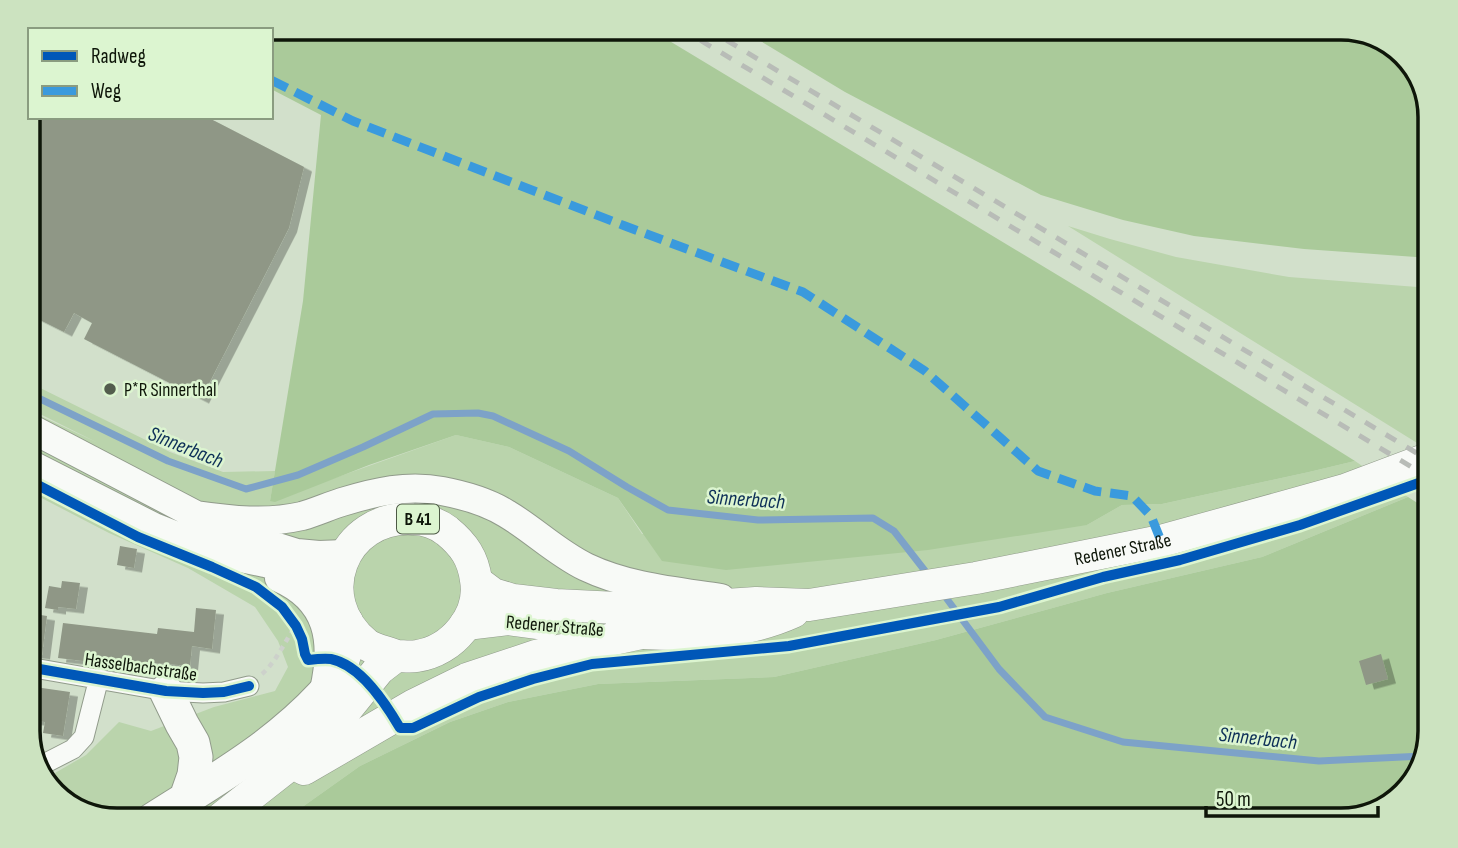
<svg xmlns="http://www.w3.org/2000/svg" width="1458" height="848" font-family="'Sofia Sans Condensed',sans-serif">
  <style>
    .green { fill: #bad4ac }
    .forest { fill: #aaca9a }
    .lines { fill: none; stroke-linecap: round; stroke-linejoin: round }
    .stream { stroke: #7da2c8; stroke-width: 7 }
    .building { fill: #8f9786; filter: url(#shadow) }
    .minor-casing { stroke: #919b8b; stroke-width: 21 }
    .secondary-casing { stroke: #919b8b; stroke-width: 30 }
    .primary-casing { stroke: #919b8b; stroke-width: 33 }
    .trunk-casing { stroke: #919b8b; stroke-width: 35 }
    .path { stroke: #cdd1cb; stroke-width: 4.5; stroke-dasharray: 5 5; stroke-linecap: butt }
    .minor { stroke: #f8faf7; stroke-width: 19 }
    .secondary { stroke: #f8faf7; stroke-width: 28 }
    .primary { stroke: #f8faf7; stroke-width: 32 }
    .trunk { stroke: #f8faf7; stroke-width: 33 }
    .rail { stroke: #b8bcb7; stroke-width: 5; stroke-dasharray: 12 12; stroke-linecap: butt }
    .quiet { stroke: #3a9add; stroke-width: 9; stroke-dasharray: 18 9; stroke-linecap: butt }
    .cycleway-casing { stroke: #dcf5d0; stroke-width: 15 }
    .cycleway { stroke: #0057b8; stroke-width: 10 }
    .poi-dot { fill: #535d4d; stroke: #dcf5d0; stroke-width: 2.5 }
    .labels { text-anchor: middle; stroke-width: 5; stroke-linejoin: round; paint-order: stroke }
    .shield { fill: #dcf5d0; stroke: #4c5945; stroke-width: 2 }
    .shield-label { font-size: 18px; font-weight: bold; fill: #0e1609 }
    .poi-label { font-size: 19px; fill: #0e1609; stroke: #dcf5d0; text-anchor: start }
    .street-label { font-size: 19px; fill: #0e1609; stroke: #dcf5d0 }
    .water-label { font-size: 21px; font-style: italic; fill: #0d2f57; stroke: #dcf5d0 }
    .rim { fill: none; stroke: #0e1609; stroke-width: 3.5 }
  </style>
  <defs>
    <filter id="shadow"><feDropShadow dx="8" dy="4.5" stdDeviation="0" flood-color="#0004"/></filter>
  </defs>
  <rect width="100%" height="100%" fill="#d2e0cb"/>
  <!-- green -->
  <path class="green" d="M1068 226 1110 239 1176 257 1289 277 1430 288V451Z
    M28 382 170 452 223 472 275 471 270 501 456 435 509 447 618 498 642 534 1087 525 1122 505 1162 504 1309 472 1355 461 1408 497 1262 557 1107 593 936 640 774 677 598 684 508 702 450 722 360 766 284 820H117L73 808 43 780 86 755 119 722 151 731 214 707 275 691 288 667 278 641 255 607 188 568 109 533 28 491V410L98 443 28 408Z"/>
  <!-- forest -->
  <path class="forest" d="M153 28H648L1089 294 1355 461 1309 472 1162 504 1122 505 1087 525 928 550 726 570 662 561 618 498 509 447 456 435 369 465 275 502 270 501 303 301 321 115 271 89V30H157Z
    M739 28H1341L1385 40 1415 68 1430 112V258L1304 249 1194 236 1123 220 1041 195 845 92Z
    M1408 497 1430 511V731L1418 775 1386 808 1341 820H284L360 766 450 722 508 702 598 684 774 677 936 640 1107 593 1262 557Z"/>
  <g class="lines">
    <!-- stream -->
    <path class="stream" d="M28 393 168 461 246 489 298 475 363 447 433 414 478 413 493 416 569 451 627 487 668 510 758 520 873 518 894 531 929 576
      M941 591 999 669 1045 717 1123 742 1319 761 1423 756"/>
  </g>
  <!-- building -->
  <path class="building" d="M28 117H207L304 167 289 228 201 399 84 339 92 323 74 313 64 332 28 314Z
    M120 546 137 549 134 568 117 565Z
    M62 581 80 583 76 609 58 607V610L45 608 49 586 61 588Z
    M196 608 216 610 212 649 192 646 190 666 144 662 143 668 58 658 63 623 157 634 158 628 194 632Z
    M28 613 47 616 42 655 28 653Z
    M1381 654 1388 679 1366 685 1359 661Z
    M28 686 70 692 63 736 43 733 45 722 28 720Z"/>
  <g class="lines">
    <defs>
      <path id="minor" d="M28 667 166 691 203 693 224 692 249 686
        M38 767 73 749 84 737 99 678"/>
      <path id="secondary" d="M28 427 196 515 239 535 297 553 319 555 345 554
        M28 463 154 527 222 554 265 563 307 576 324 583 338 596
        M196 515C231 520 267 524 302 516 316 512 329 506 342 502 375 492 408 484 442 491 463 495 488 502 507 514 534 530 557 553 586 567 628 587 675 591 721 598
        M279 578C329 600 335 641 324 690"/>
      <g id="primary">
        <path id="s1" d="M477 582 493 594 513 600 556 605 617 608H681L756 603 809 605 976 578 1161 541 1345 490 1430 458"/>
        <path d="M466 624 508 619 544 624"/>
        <path d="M620 631C678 637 740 636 793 612"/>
        <path d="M323 694C342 668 350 656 347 622"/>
        <path d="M304 769 414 705 467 679 536 656 641 633"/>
        <path d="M219 820 306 752 340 717 379 669 396 656C403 656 410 657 417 656 452 651 482 616 476 580 473 558 464 545 447 531 438 524 425 519 413 519 342 515 310 599 366 644 374 650 387 652 396 656"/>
      </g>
      <path id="trunk" d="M166 691 182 724 193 743 196 757 194 775 186 798
        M152 820C213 781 273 748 323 694"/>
    </defs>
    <!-- minor casing -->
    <use href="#minor" class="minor-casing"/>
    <!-- secondary casing -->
    <use href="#secondary" class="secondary-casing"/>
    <!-- primary casing -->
    <use href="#primary" class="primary-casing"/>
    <!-- trunk casing -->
    <use href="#trunk" class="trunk-casing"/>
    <!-- path -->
    <path class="path" d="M262 674C277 661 284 642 296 626"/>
    <!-- minor -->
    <use href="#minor" class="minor"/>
    <!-- secondary -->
    <use href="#secondary" class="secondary"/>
    <!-- primary -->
    <use href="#primary" class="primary"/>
    <!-- trunk -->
    <use href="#trunk" class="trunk"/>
    <!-- rail -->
    <path class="rail" d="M680 28 1430 478
      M706 28 1430 461"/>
    <!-- quiet -->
    <path class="quiet" d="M172 28 175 30
      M271 80 353 121 625 226 803 292 925 371 1038 471 1095 491 1132 496 1151 516 1161 541"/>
    <defs>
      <path id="cycleway" d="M28 480 138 537 212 567 256 587 282 607 296 626 302 639 305 654 308 660C316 659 324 658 331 659 361 665 386 704 400 728H413L479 697 533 679 592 664 789 646 999 607 1103 577 1180 560 1300 525 1430 479
        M28 667 166 691 203 693 224 692 249 686"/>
    </defs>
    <!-- cycleway casing -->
    <use href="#cycleway" class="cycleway-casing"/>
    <!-- cycleway -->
    <use href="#cycleway" class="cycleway"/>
  </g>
  <!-- markers -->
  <circle class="poi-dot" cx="110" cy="389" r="7"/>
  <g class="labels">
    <!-- shield labels -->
    <rect class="shield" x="397" y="504.5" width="42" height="29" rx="5"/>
    <g class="shield-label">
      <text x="418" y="525">B 41</text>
    </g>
    <!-- poi labels -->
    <g class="poi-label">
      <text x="124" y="396">P*R Sinnerthal</text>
    </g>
    <!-- street labels -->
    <g class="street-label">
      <text dy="7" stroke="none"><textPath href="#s1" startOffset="656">Redener Straße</textPath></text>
      <text transform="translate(555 625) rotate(5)" y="7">Redener Straße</text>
      <text transform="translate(141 666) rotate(8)" y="7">Hasselbachstraße</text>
    </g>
    <!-- water labels -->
    <g class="water-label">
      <text transform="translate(186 447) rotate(22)" y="7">Sinnerbach</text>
      <text transform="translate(746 499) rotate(4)" y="7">Sinnerbach</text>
      <text transform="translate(1258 738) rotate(6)" y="7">Sinnerbach</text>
    </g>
  </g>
  <!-- crop -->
  <path d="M0 0H1458V848H0ZM117 40H1341A77 77 0 0 1 1418 117V731A77 77 0 0 1 1341 808H117A77 77 0 0 1 40 731V117A77 77 0 0 1 117 40Z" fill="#cce3c0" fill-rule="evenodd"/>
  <path class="rim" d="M117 40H1341A77 77 0 0 1 1418 117V731A77 77 0 0 1 1341 808H117A77 77 0 0 1 40 731V117A77 77 0 0 1 117 40Z"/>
  <!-- legend -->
  <rect x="28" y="28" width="245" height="91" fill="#dcf5d0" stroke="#8a9c80" stroke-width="2"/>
  <rect x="42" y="51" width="35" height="10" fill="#0057b8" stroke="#8a9c80" stroke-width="2"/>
  <text x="91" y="63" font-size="21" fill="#0e1609">Radweg</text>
  <rect x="42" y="86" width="35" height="10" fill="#3a9add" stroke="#8a9c80" stroke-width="2"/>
  <text x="91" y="98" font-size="21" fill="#0e1609">Weg</text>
  <!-- scale -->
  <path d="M1206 806v10h172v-10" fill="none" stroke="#0e1609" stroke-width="3.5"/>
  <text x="1216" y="806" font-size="21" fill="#0e1609" stroke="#dcf5d0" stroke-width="5" paint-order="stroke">50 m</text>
</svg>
